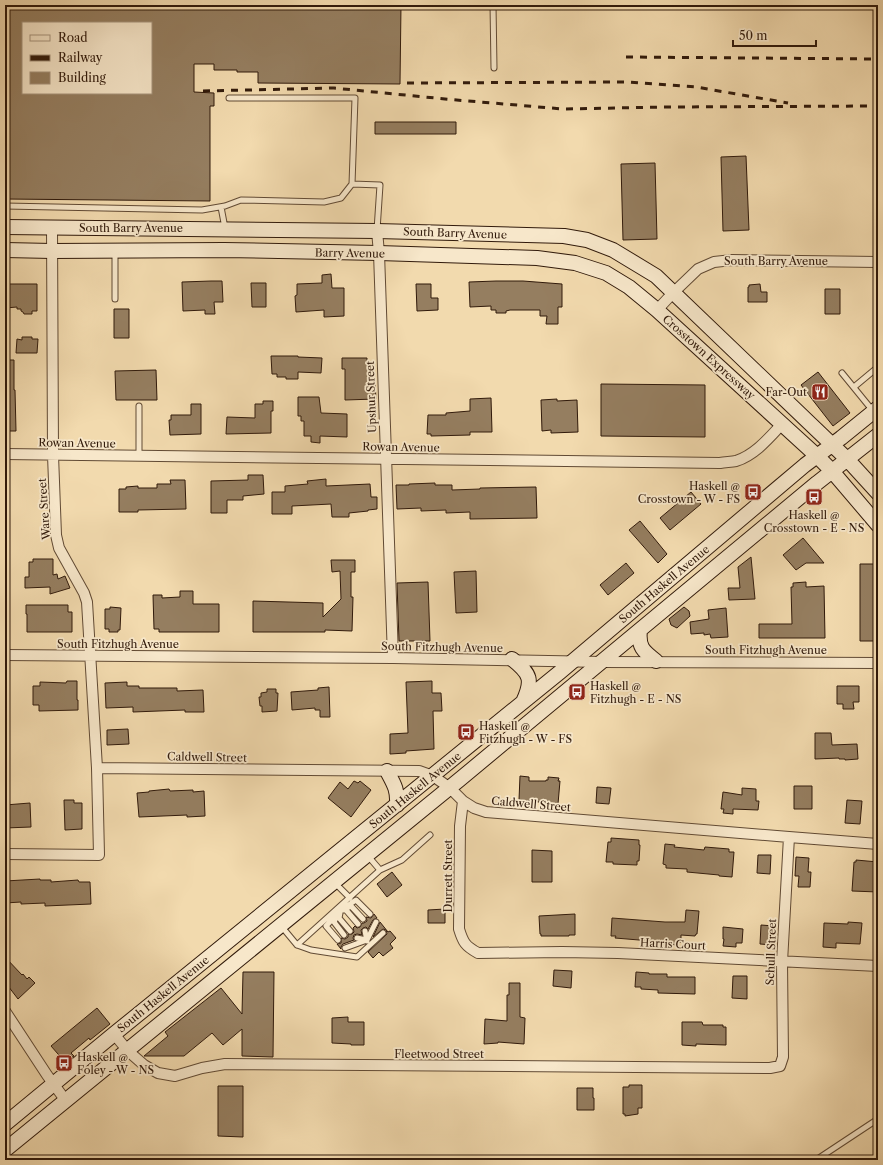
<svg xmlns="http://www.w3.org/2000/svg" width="883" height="1165" font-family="'Libre Caslon Text',serif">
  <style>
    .building { fill: #957e60; stroke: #311a0b; fill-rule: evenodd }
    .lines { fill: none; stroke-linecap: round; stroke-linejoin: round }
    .service-casing { stroke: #614a34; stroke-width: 7 }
    .minor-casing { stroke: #614a34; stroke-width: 12 }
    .secondary-casing { stroke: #311a0b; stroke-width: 16 }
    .service { stroke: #f7e7ca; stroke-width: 5 }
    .minor { stroke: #f7e7ca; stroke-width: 10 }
    .secondary { stroke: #f7e7ca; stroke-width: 14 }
    .rail { stroke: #311a0b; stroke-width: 3; stroke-dasharray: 7 7; stroke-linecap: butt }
    .labels { text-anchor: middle; stroke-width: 3.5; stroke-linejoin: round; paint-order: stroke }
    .street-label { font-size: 11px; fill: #311a0b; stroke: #f7e7ca }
    .poi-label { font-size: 11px; fill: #311a0b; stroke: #f7e7ca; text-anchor: start }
  </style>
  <rect width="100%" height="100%" fill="#f2daae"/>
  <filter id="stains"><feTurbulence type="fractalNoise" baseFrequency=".005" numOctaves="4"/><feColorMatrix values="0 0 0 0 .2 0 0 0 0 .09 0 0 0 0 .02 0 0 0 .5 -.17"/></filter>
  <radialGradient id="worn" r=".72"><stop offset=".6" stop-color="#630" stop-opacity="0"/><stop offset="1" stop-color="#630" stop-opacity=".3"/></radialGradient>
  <!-- building -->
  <path class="building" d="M5 5H401L400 84 258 83V72H237V70H214V64H194V92L214 93V106H210V201L5 199ZM23 23H151V93H23Z
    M375 122H456V134H375Z
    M746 156 749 230 723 231 721 157Z
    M655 163 657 239 623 240 621 164Z
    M331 274 332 288H344V316L324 317V310L296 312 295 296 297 295V284L322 283V275Z
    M211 281H222L223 302H214L215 314H205V310L183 311 182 282Z
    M496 281H523L562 284V307H558V324H546L547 316H540V310H510L506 311V313H496V310H491V306L470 307 469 282Z
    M251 283H266V307H252Z
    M5 284H37V311H32V314H24L23 312 21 311V309H17V307L5 308Z
    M416 284H431V298H438V310L417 311Z
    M760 284 761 292H767V302H748V287H749V285Z
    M825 289H840V314H825Z
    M114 309H129V338H114Z
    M22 337H32V339H38L37 353H16L17 339 22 340Z
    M271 356H298V357L322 358 321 373 298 372V379H286V377H277V374H272Z
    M342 358H367V362H369L370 382H375L376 399 345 400V369H342Z
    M5 360H14V390H15L16 431H5Z
    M156 370 157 400H116L115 371Z
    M818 372 850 413 833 426 801 385Z
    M601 384 705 385V437L601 436Z
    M298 397H319L321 413 347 414V437L320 436V443L311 442V436H304V421H301V416H298Z
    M491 398 492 432H470V435L431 436V434H427L428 415H446V413L470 411V399Z
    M557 399V401L577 400 578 432 551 433V430L542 431 541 400Z
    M263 401H273V411H271V433L226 434 227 417 255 418V404H263Z
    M191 404H201V434L170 435 169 420H171V415H191Z
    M248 475H263L264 494 243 496V500H227V513H211V481L248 480Z
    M326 479V486L370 484 371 497H377V509L368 510V511L349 513V517H332L331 504 292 506V514H272V492H285V486L308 484 307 481Z
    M170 480H185L186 509 138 510V512H119V489H126V487L138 486V488H157V484H171Z
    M435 483V485H452V490L480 489V488L536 487 537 518 470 519V512L446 513V510L421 511V508L397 509 396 485H409V484Z
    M691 492 701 504 670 530 660 518Z
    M640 521 667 554 658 563 629 530Z
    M803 538 824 563H806L796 570 783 555Z
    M751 557 755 599 729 600 728 588H740L738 567Z
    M33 559H53V575L57 574 58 579 65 576 70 588 50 594V587L25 588V577H29V562H33Z
    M331 560H355V572H351V597H353L352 631 325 630V632H253V601L323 603V617L341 599 340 571 332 572Z
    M626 563 634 573 608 595 600 585Z
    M860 564H878V641H860Z
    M476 571 477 612 456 613 454 572Z
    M428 582 430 641H399L397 583Z
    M806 582V587L824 586 825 638H759V624H792L791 587H793V583Z
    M180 591H193V604H219V632H159V629H154L153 595H162V598L180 597Z
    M26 605H68V612H72V632H27V614H26Z
    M110 607 121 608 120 630H118V632H109V629H105V609H110Z
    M684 607 689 611 690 616 677 628 671 625 669 619Z
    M726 608 728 637 711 638 710 634 704 635V633L691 634 690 622 709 619 708 610Z
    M67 681H77V700H78V710L39 711V705H33V686H40V682L66 683Z
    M432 681V693H441L442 711H433L434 749 406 751V753L390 754V734L408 733 406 682Z
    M127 682V686H139V688H177V691L203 690 204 712H185V710L133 712V707L106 708 105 683Z
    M837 686H859V702H853L854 709H843V704H837Z
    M329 687 330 717H320V710H315V708L292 710 291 692 318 690V688Z
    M267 689H276V693H278L277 711 262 712V706H260L259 697H261V693L267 692Z
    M128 729 129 744 107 745V730Z
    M815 733H831L832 745 857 744 858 759 845 760V759H839V758L815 759Z
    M520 776 529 777V781H546V780H548V777L559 778 558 781H560L558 804 519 800Z
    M354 781 358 783 360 781 371 790 351 817 328 798 340 782 348 789Z
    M794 786H812V809H794Z
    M597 787 611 788 609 804 596 803Z
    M742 788 756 789V801H759L758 810 733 809V814L723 813 724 809H721L723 792 742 795Z
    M169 789 170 791 193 790V792L204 791 205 816 187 817V815L139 817 137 793 149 792V791Z
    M64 800H74V803H82V829L65 830Z
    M847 800 862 801 860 824 845 823Z
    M30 803 31 827 5 828V805Z
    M611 838 639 840V845H640L639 861H637V865L613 864V862H606L608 842H611Z
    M665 844 675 845 674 847 704 850 705 847 729 849V852H734L732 877 719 876V875L687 872V869L666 868V865L663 864Z
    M532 850 552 851V882H532Z
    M758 855H771L770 874 757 873Z
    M796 857 809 858 808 872H811L810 887H798L799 876H795Z
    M856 860 878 862V892L852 891 854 862H856Z
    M392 872 402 885 387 897 377 884Z
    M40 879V880H51V882L78 880 79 882H90L91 904 45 906V903L21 904V902L5 903V881Z
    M445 909V923H428V910Z
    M686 910 699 911 697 934H696L695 936 681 935V942H678V945L651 943V941L615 938 616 936H611L612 918 665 922H685Z
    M374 914 377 918 373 920 368 929 366 927 363 928 361 930 362 935 357 934 354 935 353 938 354 940 343 944 341 947V949L337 944 341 943V938L345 939 348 937V934H352L354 932 353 928 355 926 357 928 360 927 362 923H364L367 921 366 917 371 918Z
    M575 914V935H569V936H541V934H540L539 916Z
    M380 922 388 932 390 931 396 938 390 944 393 948 383 956 379 952 373 958 368 952 387 934 386 930 383 929 373 937Z
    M848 922 862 923 860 944 836 943V948L823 947 824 923 848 924Z
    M761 925 774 926 773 945 760 944Z
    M723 927 743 929 742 943H736V947L723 946 724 939H723Z
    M5 957 22 975 23 974 27 979 29 977 35 983 18 999 5 982Z
    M554 970 572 971 571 988 553 986Z
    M243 972H274L273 1057 242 1056V1029L223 1045 212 1033 184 1056H144L168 1036 165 1032 221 988 242 1014Z
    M636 972 649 973V974H667V977H695V994L658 993V990L641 989V987H635Z
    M733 976H747V999L732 998Z
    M509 983H520V1017L525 1018 524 1044 498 1042V1043L484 1044 485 1019 507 1021V995H509Z
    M97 1008 110 1024 90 1040 89 1038 71 1053 74 1056 65 1062 51 1046Z
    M348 1017V1022H364V1045H351V1044L332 1043V1018Z
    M682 1022H702L703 1025H723V1027H726V1045L696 1044V1046L682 1045Z
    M629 1085H642V1108H638V1114L625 1116V1114H623V1087H629Z
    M218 1086H243V1137L218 1136Z
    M577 1088H593V1098H594V1110H577Z"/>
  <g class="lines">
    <defs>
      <path id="service" d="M493 5 494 68
        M229 98H355L352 184 380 185 377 230
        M5 206 202 210 225 206 241 200 324 202 341 198 352 184
        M221 207 225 228
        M877 294 878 343
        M115 299V252
        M842 373 873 411
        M854 387 878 367
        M139 456V406
        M380 870 402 860 430 835
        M335 883 350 898
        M347 908 351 906 363 919
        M341 910H346L358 924
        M340 913 339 918 350 931
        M336 918 334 922 344 935
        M282 927 297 945 380 870 368 856
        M365 931 367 941
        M357 938 366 940
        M338 940 326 926 341 910 356 900 370 914
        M297 945 311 950 357 957 383 933
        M345 948 367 940 376 922
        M816 1160 878 1119"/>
      <path id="minor" d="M377 231 379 253 393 658
        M657 310 673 293 698 269 714 262 732 260 878 262
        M5 454 720 463C725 462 731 462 736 461 755 455 769 438 782 424
        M5 655 393 658 603 662 878 663
        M97 768 419 771 433 776 450 788 463 801 474 808 486 812 789 837 878 844
        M463 801 460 826 459 929C463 942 465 946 478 953L562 952 618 953 878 966
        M5 854 99 855 97 768 87 602 84 593 59 548 56 535 53 455 52 227
        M5 1011 47 1075 66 1101
        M114 1034 128 1051 144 1065 158 1073 175 1076 202 1068 225 1064 770 1068 780 1066 783 1057 782 962 789 837"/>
      <path id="secondary" d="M5 227 377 231 564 236 587 240 613 250 656 276 847 459 878 493
        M5 250 52 251 224 250 379 253 537 258 575 263 606 273 629 287 657 310 817 456 832 471 878 525
        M640 630C638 647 643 651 656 661
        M512 659C531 674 533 680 523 702
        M387 771C394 784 398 790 397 805
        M5 1124 114 1034 560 672 805 465 841 438 878 408
        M5 1150 459 780 817 483 878 435"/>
    </defs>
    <!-- service casing -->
    <use href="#service" class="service-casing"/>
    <!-- minor casing -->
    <use href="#minor" class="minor-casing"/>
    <!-- secondary casing -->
    <use href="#secondary" class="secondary-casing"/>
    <!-- service -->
    <use href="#service" class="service"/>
    <!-- minor -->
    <use href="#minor" class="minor"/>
    <!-- secondary -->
    <use href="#secondary" class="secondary"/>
    <!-- rail -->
    <path class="rail" d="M626 57 878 59
      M407 83 627 82 696 87 788 103
      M203 91 334 88 445 99 563 109 666 107 878 106"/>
  </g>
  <!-- icons -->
  <defs>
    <symbol id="restaurant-square" viewBox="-11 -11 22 22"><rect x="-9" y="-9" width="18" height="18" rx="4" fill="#8f2418" stroke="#f7e7ca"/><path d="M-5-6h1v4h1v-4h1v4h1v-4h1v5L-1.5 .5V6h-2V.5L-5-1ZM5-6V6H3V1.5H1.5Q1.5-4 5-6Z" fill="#fff"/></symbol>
    <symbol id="bus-square" viewBox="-11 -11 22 22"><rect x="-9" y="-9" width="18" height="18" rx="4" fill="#8f2418" stroke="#f7e7ca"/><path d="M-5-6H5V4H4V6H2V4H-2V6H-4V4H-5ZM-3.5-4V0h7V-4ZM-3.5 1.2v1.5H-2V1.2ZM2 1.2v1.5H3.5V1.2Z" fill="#fff"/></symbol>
  </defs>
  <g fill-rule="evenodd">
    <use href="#restaurant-square" x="810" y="382" width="20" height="20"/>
    <use href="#bus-square" x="743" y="482" width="20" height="20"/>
    <use href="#bus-square" x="804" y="487" width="20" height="20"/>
    <use href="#bus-square" x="567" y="682" width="20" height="20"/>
    <use href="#bus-square" x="456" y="722" width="20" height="20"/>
    <use href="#bus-square" x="54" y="1053" width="20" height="20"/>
  </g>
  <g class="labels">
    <!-- street labels -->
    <g class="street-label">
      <text x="131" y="232">South Barry Avenue</text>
      <text transform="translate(455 233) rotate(2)" y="4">South Barry Avenue</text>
      <text transform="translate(350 253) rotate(1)" y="4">Barry Avenue</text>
      <text x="776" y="265">South Barry Avenue</text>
      <text transform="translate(709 357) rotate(42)" y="4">Crosstown Expressway</text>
      <text transform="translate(371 397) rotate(-92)" y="4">Upshur Street</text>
      <text transform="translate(77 443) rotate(1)" y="4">Rowan Avenue</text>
      <text transform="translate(401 447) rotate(1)" y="4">Rowan Avenue</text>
      <text transform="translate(44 509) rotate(-94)" y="4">Ware Street</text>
      <text transform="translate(664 584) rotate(-40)" y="4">South Haskell Avenue</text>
      <text x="118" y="648">South Fitzhugh Avenue</text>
      <text transform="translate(442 647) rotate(1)" y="4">South Fitzhugh Avenue</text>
      <text x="766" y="654">South Fitzhugh Avenue</text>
      <text transform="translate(207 757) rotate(1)" y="4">Caldwell Street</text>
      <text transform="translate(415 790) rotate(-39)" y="4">South Haskell Avenue</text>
      <text transform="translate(531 804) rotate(5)" y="4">Caldwell Street</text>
      <text transform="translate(448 876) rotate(-90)" y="4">Durrett Street</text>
      <text transform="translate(673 944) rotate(3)" y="4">Harris Court</text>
      <text transform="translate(771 952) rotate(-88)" y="4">Schull Street</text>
      <text transform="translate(163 994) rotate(-39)" y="4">South Haskell Avenue</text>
      <text x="439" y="1058">Fleetwood Street</text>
    </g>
    <!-- poi labels -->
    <g class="poi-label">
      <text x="807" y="396" text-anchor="end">Far-Out</text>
      <text x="740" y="490" text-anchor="end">Haskell @<tspan x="740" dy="13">Crosstown - W - FS</tspan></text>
      <text x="814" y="519" text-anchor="middle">Haskell @<tspan x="814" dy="13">Crosstown - E - NS</tspan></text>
      <text x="590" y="690">Haskell @<tspan x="590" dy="13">Fitzhugh - E - NS</tspan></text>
      <text x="479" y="730">Haskell @<tspan x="479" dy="13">Fitzhugh - W - FS</tspan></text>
      <text x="77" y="1061">Haskell @<tspan x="77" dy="13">Foley - W - NS</tspan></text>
    </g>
  </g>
  <!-- margin -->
  <rect width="883" height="1165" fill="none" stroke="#f2daae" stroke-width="20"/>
  <rect x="6" y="6" width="871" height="1153" fill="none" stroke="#311a0b" stroke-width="2"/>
  <rect x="10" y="10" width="863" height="1145" fill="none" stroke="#311a0b"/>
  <!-- legend -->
  <rect x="22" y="22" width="130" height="72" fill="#f7e7ca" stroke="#a8957e"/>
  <rect x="30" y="35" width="20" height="6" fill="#f7e7ca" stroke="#a8957e"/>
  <text x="58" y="42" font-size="12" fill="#311a0b">Road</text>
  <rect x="30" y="55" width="20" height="6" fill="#311a0b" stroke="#a8957e"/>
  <text x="58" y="62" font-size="12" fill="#311a0b">Railway</text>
  <rect x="30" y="72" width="20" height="12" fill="#957e60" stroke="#a8957e"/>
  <text x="58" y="82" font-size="12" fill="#311a0b">Building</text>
  <!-- scale -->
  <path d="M733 40v6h83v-6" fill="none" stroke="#311a0b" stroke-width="2"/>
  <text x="739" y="40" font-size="12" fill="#311a0b" stroke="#f7e7ca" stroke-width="3" paint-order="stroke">50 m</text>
  <rect width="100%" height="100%" filter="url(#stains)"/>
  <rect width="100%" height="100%" fill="url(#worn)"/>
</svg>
